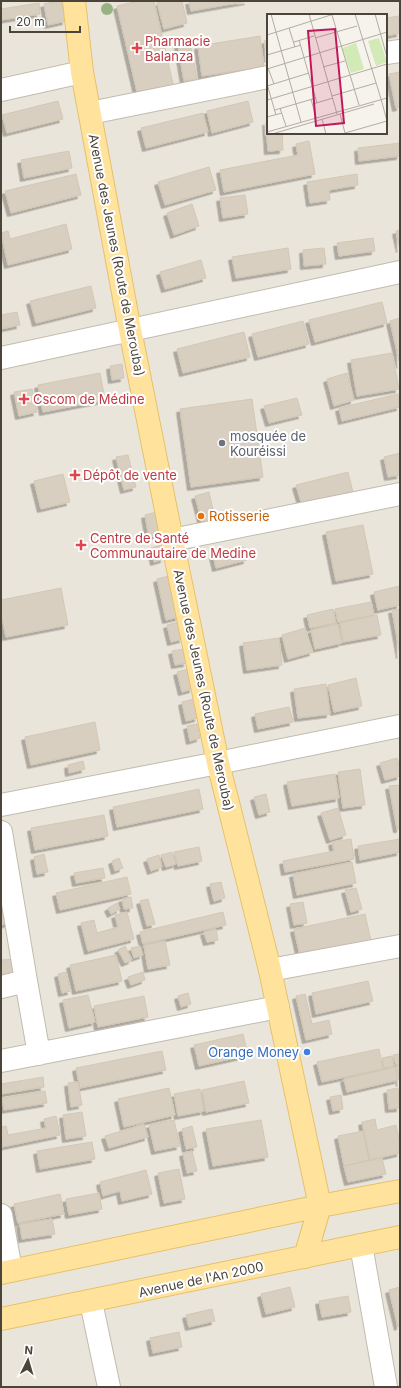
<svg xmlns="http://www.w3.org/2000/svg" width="401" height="1388" font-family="Inter,sans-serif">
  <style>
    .residential { fill: #eae5da; fill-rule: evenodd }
    .building { fill: #d8cfc1; stroke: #d3c7b4; filter: url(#shadow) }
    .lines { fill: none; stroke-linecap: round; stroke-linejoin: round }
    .minor-casing { stroke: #c2bbae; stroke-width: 24 }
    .major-casing { stroke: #e6c16a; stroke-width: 24 }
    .minor { stroke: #fff; stroke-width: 22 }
    .major { stroke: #ffe39c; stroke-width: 22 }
    .tree { fill: #97b381 }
    .health-dot { fill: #e0444e; stroke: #fff; stroke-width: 1.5 }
    .worship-dot { fill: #6b7280; stroke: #fff; stroke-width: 1.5 }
    .food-dot { fill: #e8710a; stroke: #fff; stroke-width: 1.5 }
    .shop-dot { fill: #3f7fe0; stroke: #fff; stroke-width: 1.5 }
    .labels { text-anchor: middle; stroke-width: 4; stroke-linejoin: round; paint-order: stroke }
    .health-label { font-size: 13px; fill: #be3a42; stroke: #fff; text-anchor: start }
    .street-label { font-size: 13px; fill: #4b4439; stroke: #fff }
    .worship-label { font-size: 13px; fill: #5b616d; stroke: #fff; text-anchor: start }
    .food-label { font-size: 13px; fill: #c56008; stroke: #fff; text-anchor: start }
    .shop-label { font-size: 13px; fill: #366cbe; stroke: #fff; text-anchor: end }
    .inset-road { fill: none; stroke: #b2ada4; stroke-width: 1 }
    .view { fill: #c2185b; fill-opacity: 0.15; stroke: #c2185b; stroke-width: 2 }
    .inset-edge { fill: none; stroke: #4b4439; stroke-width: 2 }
  </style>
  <defs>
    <filter id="shadow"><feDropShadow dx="-3.5" dy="3.5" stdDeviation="0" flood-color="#0004"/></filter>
  </defs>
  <rect width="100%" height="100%" fill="#f6f3ec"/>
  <!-- residential -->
  <path class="residential" d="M1 1H400V1387H1ZM268 15H386V133H268Z"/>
  <!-- building -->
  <path class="building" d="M57 1H61L66 21 48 25 44 4Z
    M138 1H154L174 88 138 96 117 6Z
    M166 1H182L187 23 164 29 157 3Z
    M189 1H248L191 11Z
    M39 3 40 14 1 20V9Z
    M399 16 400 33 386 36V18Z
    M260 36 264 67 202 76 198 46Z
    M268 40V59L264 41Z
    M190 43 197 79 184 81 178 45Z
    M400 72V107L396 108 389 74Z
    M58 101 63 119 7 133 2 115Z
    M248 101 253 122 212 133 207 111Z
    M203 113 208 132 146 148 141 128Z
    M266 122H268V133H282L283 150 268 151Z
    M309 141 315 174 224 192 220 170 298 155 296 144Z
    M400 143V156L359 161 358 148Z
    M69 151 72 168 24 178 21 160Z
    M209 167 216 190 165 205 158 182Z
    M76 174 81 195 11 213 5 191Z
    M357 174 358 185 329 190 330 200 310 203 307 182Z
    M245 195 248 214 223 218 220 198Z
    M192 204 199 226 174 235 167 213Z
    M66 224 72 249 8 265 1 233 8 231 10 239Z
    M400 230V249L396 231Z
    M373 238 375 251 339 256 337 243Z
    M288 248 291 269 236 278 232 257Z
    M324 248 326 264 304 266 303 250Z
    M201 260 206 278 165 289 160 272Z
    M91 286 96 308 36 323 30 301Z
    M382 302 387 323 315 342 309 320Z
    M17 312 20 325 1 329V315Z
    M400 318V365L390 321Z
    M303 321 309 344 258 357 252 334Z
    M244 332 250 357 183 373 177 349Z
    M392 353 399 389 357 396 351 360Z
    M122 364 124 378 112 380 110 366Z
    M100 373 105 400 43 412 38 385Z
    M347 373 354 400 334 406 327 379Z
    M32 389 37 412 19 416 14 392Z
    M398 394 400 407 342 421 339 408Z
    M297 398 302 415 269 423 264 406Z
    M252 399 263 477 191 487 180 409Z
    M400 453V475L388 477 384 457Z
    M128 455 136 487 124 490 116 457Z
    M348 472 354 496 303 509 296 485Z
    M63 474 70 502 41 509 34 481Z
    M209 492 216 523 203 526 195 496Z
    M157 512 162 534 149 537 145 515Z
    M363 525 373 574 336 581 326 532Z
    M161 545 164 559 154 562 151 548Z
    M244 547 247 560 216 568 213 555Z
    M169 576 179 617 166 620 157 579Z
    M400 586V605L378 610 374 592Z
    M61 588 68 625 6 637 1 613V600Z
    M371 602 374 615 338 622 335 609Z
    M333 609 336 623 310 628 307 615Z
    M400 609V655L392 610Z
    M377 615 381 635 343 642 340 623Z
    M179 622 183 639 171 642 167 625Z
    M338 624 342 643 315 649 311 630Z
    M305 628 313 652 288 659 282 635Z
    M279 638 282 665 247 670 243 643Z
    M184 649 187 663 175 665 172 651Z
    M189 669 193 689 182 692 177 672Z
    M356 678 362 706 334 712 328 685Z
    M326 684 330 714 298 718 294 689Z
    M194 699 198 718 186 721 182 702Z
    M289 707 293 722 258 729 255 714Z
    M95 722 100 750 31 765 25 737Z
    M197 724 200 738 190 741 187 726Z
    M397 758 400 768V776L385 780 380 763Z
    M83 761 85 769 69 773 68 765Z
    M360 769 365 805 343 808 338 772Z
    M335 774 339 798 292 806 287 782Z
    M400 785V829H397L389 786Z
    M199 789 203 809 117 827 113 807Z
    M266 794 270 812 259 815 254 797Z
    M338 808 346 835 330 840 321 813Z
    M104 815 108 836 35 850 31 828Z
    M351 839 354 859 285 872 283 861 334 851 332 842Z
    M400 839V852L360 860 358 846Z
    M199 847 202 861 178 866 174 852Z
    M172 852 176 864 166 867 161 855Z
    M44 854 48 872 37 874 34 857Z
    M159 855 162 867 151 871 147 859Z
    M119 858 123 868 115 871 112 861Z
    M352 862 356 883 297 895 293 874Z
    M103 868 105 878 76 883 74 873Z
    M127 877 131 894 60 910 56 893Z
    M221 882 225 898 214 901 210 884Z
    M356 888 362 909 351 912 345 890Z
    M131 897 133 908 124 909 122 899Z
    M148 899 155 924 147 926 140 901Z
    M7 902 11 923 1 925V903Z
    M303 902 307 923 294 925 290 904Z
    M117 903 120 909 111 914 108 908Z
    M127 912 134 939 88 951 81 923 94 920 97 933 118 927 115 915Z
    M223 912 226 925 143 944 140 932Z
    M365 914 372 945 301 960 294 929Z
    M216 929 218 940 207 942 204 932Z
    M165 941 170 965 148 969 144 945Z
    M125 946 132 960 125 963 118 950Z
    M140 946 143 955 134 958 131 948Z
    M116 955 122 981 76 991 70 965Z
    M17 959 18 973 1 975V960Z
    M66 972 71 991 62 993 58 974Z
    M143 972 145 980 131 985 128 977Z
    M368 981 373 1001 316 1014 312 993Z
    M188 993 191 1004 181 1007 178 996Z
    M305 994 312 1024 329 1020 332 1034 306 1040 296 996Z
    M88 995 95 1022 69 1028 63 1000Z
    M144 996 148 1017 98 1027 94 1006Z
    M243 1034 248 1055 199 1066 194 1045Z
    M379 1049 383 1069 322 1082 317 1062Z
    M162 1051 166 1070 80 1088 76 1068Z
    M400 1054V1064L396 1065 393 1055Z
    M392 1056 394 1066 384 1068 382 1058Z
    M400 1065V1083L396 1066Z
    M395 1067 398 1080 347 1092 344 1079Z
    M43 1077 44 1087 1 1094V1084Z
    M244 1081 249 1103 206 1112 202 1090Z
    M78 1082 82 1105 71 1107 68 1083Z
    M169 1088 175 1115 124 1127 118 1099Z
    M398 1088 400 1108 389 1109 387 1090Z
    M200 1089 204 1111 178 1116 174 1094Z
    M45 1091 47 1103 4 1110 2 1098Z
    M341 1095 343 1109 333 1111 330 1097Z
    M82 1112 86 1136 66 1139 63 1115Z
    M56 1116 60 1135 2 1147 1 1127 6 1126 8 1135 46 1128 44 1119Z
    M375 1119 377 1130 396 1125 400 1143V1153L370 1160 362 1122Z
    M174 1120 180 1146 155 1151 149 1125Z
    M261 1120 268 1157 213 1166 206 1129Z
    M144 1124 148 1137 109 1148 105 1136Z
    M192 1126 197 1147 186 1149 182 1129Z
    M363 1131 369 1160 344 1166 338 1136Z
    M92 1142 95 1159 40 1169 37 1151Z
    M192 1151 197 1171 187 1173 183 1153Z
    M382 1158 386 1174 348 1182 344 1166Z
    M179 1169 185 1199 164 1203 158 1173Z
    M146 1170 152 1194 122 1201 120 1191 103 1196 100 1182Z
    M99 1193 102 1209 69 1215 66 1199Z
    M60 1194 64 1214 18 1223 14 1204Z
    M52 1219 55 1234 22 1239 20 1224Z
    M290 1287 295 1307 266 1314 261 1294Z
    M400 1287V1326L398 1327 389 1290Z
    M348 1296 351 1312 322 1317 319 1301Z
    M212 1309 215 1321 189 1327 186 1315Z
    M179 1332 182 1347 153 1353 150 1338Z"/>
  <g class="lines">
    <defs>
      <path id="minor" d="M386 53 400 51
        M1 90 82 72
        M90 113 268 77
        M1 358 400 272
        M172 540 400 494
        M1 805 218 763 400 726
        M1 832 26 981 39 1054
        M270 970 400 946
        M1 987 26 981
        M1 1061 278 1007
        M1 1215 11 1270
        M361 1245 386 1387
        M91 1302 109 1387"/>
      <path id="major" d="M74 1 82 72 130 330 172 540 218 763 270 970 320 1206 305 1257
        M1 1273 320 1206 400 1191
        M1 1319 400 1237"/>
    </defs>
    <!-- minor casing -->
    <use href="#minor" class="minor-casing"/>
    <!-- major casing -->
    <use href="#major" class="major-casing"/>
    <!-- minor -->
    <use href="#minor" class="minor"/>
    <!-- major -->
    <use href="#major" class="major"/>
  </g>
  <!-- trees -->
  <circle class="tree" cx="107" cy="9" r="6"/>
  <!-- markers -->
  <g class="health-dot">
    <path d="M135 42h4v4h4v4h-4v4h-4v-4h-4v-4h4z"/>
    <path d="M22 393h4v4h4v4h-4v4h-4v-4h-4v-4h4z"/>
    <path d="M73 469h4v4h4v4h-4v4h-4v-4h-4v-4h4z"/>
    <path d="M79 539h4v4h4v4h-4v4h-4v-4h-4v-4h4z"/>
  </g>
  <circle class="worship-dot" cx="222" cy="443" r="4"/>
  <circle class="food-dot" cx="201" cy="516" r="4"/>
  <circle class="shop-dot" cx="307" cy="1052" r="4"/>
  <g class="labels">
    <!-- health labels -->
    <g class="health-label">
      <text x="145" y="46">Pharmacie<tspan x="145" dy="15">Balanza</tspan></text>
      <text x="33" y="404">Cscom de Médine</text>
      <text x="83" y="480">Dépôt de vente</text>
      <text x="90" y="543">Centre de Santé<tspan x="90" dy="15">Communautaire de Medine</tspan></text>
    </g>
    <!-- street labels -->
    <g class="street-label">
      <text transform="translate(117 255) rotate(79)" y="5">Avenue des Jeunes (Route de Merouba)</text>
      <text transform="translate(204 690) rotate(78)" y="5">Avenue des Jeunes (Route de Merouba)</text>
      <text transform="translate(201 1279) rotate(-12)" y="5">Avenue de l'An 2000</text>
    </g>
    <!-- worship labels -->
    <g class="worship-label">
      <text x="230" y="441">mosquée de<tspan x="230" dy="15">Kouréissi</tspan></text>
    </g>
    <!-- food labels -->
    <g class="food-label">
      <text x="209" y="521">Rotisserie</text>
    </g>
    <!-- shop labels -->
    <g class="shop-label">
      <text x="299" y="1057">Orange Money</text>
    </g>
  </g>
  <!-- overview -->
  <g transform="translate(267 14)">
    <rect width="120" height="120" fill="#f6f3ec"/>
    <path d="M112 24 120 48 109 52 101 27ZM89 29 97 55 84 59 75 34Z" fill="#d2eab5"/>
    <path class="inset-road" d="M4 0 34 108M42 0 70 100M88 0 114 85M108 0 120 43M65 1 92 91M22 14 28 33M0 21 67 0M48 24 90 12M32 26 50 89M27 28 47 22M0 41 34 31M56 53 78 47M1 54 7 70M0 55 120 18M0 70 9 101M0 72 42 59M65 82 109 69M44 85 49 104M114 85 120 107M0 86 120 50M46 90 66 84M13 94 19 112M8 96 49 84M73 100 78 119M0 103 15 99M55 105 59 120M0 118 120 84M78 119 120 107M5 120 107 90"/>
    <path class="view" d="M68 15 77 109 49 112 41 17Z"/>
    <rect width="120" height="120" class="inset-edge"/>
  </g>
  <!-- border -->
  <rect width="401" height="1388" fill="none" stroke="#4b4439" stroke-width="4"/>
  <!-- north arrow -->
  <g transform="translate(28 1360) rotate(5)" stroke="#ffffff" stroke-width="3" paint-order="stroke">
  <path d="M0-3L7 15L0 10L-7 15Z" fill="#4b4439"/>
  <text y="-6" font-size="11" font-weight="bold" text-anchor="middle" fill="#4b4439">N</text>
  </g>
  <!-- scale -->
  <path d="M10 26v6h70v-6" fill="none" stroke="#4b4439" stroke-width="2"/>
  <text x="16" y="26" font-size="12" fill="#4b4439" stroke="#ffffff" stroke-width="3" paint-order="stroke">20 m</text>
</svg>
